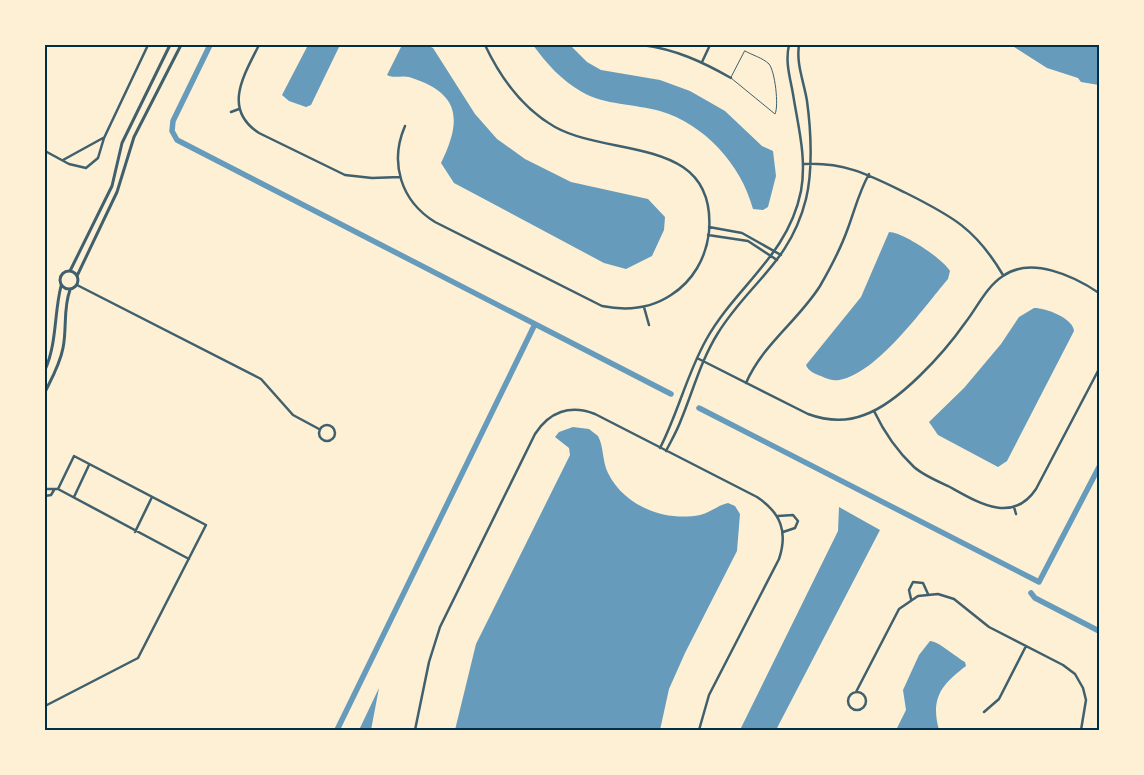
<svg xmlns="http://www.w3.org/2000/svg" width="1144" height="775" font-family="Lato,sans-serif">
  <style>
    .water { fill: #669bbc }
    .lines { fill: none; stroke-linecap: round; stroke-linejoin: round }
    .canal { stroke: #669bbc; stroke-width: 5.5 }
    .service { stroke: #3f606c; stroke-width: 1 }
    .minor { stroke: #3f606c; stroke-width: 2.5 }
    .tertiary { stroke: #3f606c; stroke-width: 3 }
    .neatline { fill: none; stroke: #003049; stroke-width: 2 }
  </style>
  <rect width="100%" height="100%" fill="#fdf0d5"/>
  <!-- water -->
  <path class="water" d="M308 45H340L311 105 306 107 289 101 282 95Z
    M402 45H427L433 48 475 114 497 139 525 159 571 182 648 199 665 217 664 230 652 256 626 269 604 263 454 183 441 163C462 120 461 93 409 77 401 75 395 79 387 75Z
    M533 45H570L587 62 601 70 660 80 690 91 725 111 762 146 773 151 776 176 768 207 763 210 753 209C741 164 704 124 660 111 635 104 604 105 582 92 561 80 547 64 533 45Z
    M1011 45H1099V85L1081 82 1078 78 1047 68Z
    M889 232C903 232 943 259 950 271L948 279C924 307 877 374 839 380 833 381 827 379 821 376 815 374 808 371 806 365L861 297Z
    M1034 308C1046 308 1073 318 1074 331L1007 461 998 467 938 435 929 422 964 388 1001 344 1019 317Z
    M573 427 589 429 598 436C604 447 602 461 608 473 624 506 665 522 700 515 710 513 718 505 728 503L735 506 740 514 737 551 685 653 669 689 660 730H455L476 644 570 455 569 448 555 437 559 432Z
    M839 507 880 530 776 730H740L838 531Z
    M930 641C938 641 956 657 965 662L966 666C942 684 930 698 939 730H896L906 710 903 690 919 655Z
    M379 688 371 730H359Z"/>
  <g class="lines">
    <!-- canal -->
    <path class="canal" d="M210 45 173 121 172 131 177 140 671 394
      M699 408 1039 582 1099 467
      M1031 593 1035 598 1099 631
      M337 730 535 324"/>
    <!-- service -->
    <path class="service" d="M745 51C752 55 763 58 769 64 775 71 779 106 775 114L731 78Z"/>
    <!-- minor -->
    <path class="minor" d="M259 45C244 75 222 109 259 133L345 175 372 178 400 177
      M642 45C675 49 703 62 731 78
      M702 62 710 45
      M231 112 239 109
      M405 126C389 163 401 201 435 222L602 306C627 311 650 309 671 295 693 281 706 258 709 232 717 135 611 158 555 127 522 108 501 79 485 45
      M45 151 69 164 86 168 98 158 104 138 148 45
      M63 160 103 138
      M804 164C845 162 869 175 906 193 952 216 976 229 1003 275
      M709 227 742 233 781 255
      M708 235 748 241 777 260
      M77 285 261 379 293 415 319 429
      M644 307 649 325
      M697 358 808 414C827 421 846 422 864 415 899 403 944 353 965 323 977 308 986 287 1003 276 1031 256 1074 276 1099 293
      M746 383C763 344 798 321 820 286 831 267 841 248 848 228 855 209 859 192 869 174
      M874 411C884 432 897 451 914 467 923 475 937 481 948 486 977 502 1012 525 1036 489L1099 369
      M319 433a8 8 0 1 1 16 0a8 8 0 1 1-16 0Z
      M660 448C678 413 687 374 706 340 736 286 788 256 801 191 807 158 798 126 793 94 790 77 785 62 789 45
      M666 451C671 441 677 431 681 420 693 391 701 360 718 333 749 283 790 263 806 199 813 170 811 130 807 101 804 82 796 64 799 45
      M45 489H58
      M45 496 51 495 54 490
      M74 497 89 465
      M1014 507 1016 514
      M778 516 793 515 798 521 795 528 783 532
      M135 532 152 497
      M911 599 909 590 913 582 923 583 928 594
      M856 692 899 609 918 596 938 594 954 599 989 627 1063 665 1075 674 1083 688 1086 700 1081 730
      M848 701a9 9 0 1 1 18 0a9 9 0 1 1-18 0Z
      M45 706 138 658 206 525 74 456 58 489 189 559
      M984 712 999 699 1026 646
      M415 730 429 662 440 627 535 434C549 412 570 404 595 414L757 497C781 513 788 532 779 559L709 695 699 730"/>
    <!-- tertiary -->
    <path class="tertiary" d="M60 280a9 9 0 1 1 18 0a9 9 0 1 1-18 0Z
      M70 271 112 186 122 143 170 45
      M77 276 117 192 134 137 181 45
      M45 370C57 343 54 314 61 286
      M45 392C52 378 60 364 63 348 67 329 63 308 70 290"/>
  </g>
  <!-- border -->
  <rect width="1144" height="775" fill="none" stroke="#fdf0d5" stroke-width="92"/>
  <rect x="46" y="46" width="1052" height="683" class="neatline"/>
</svg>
